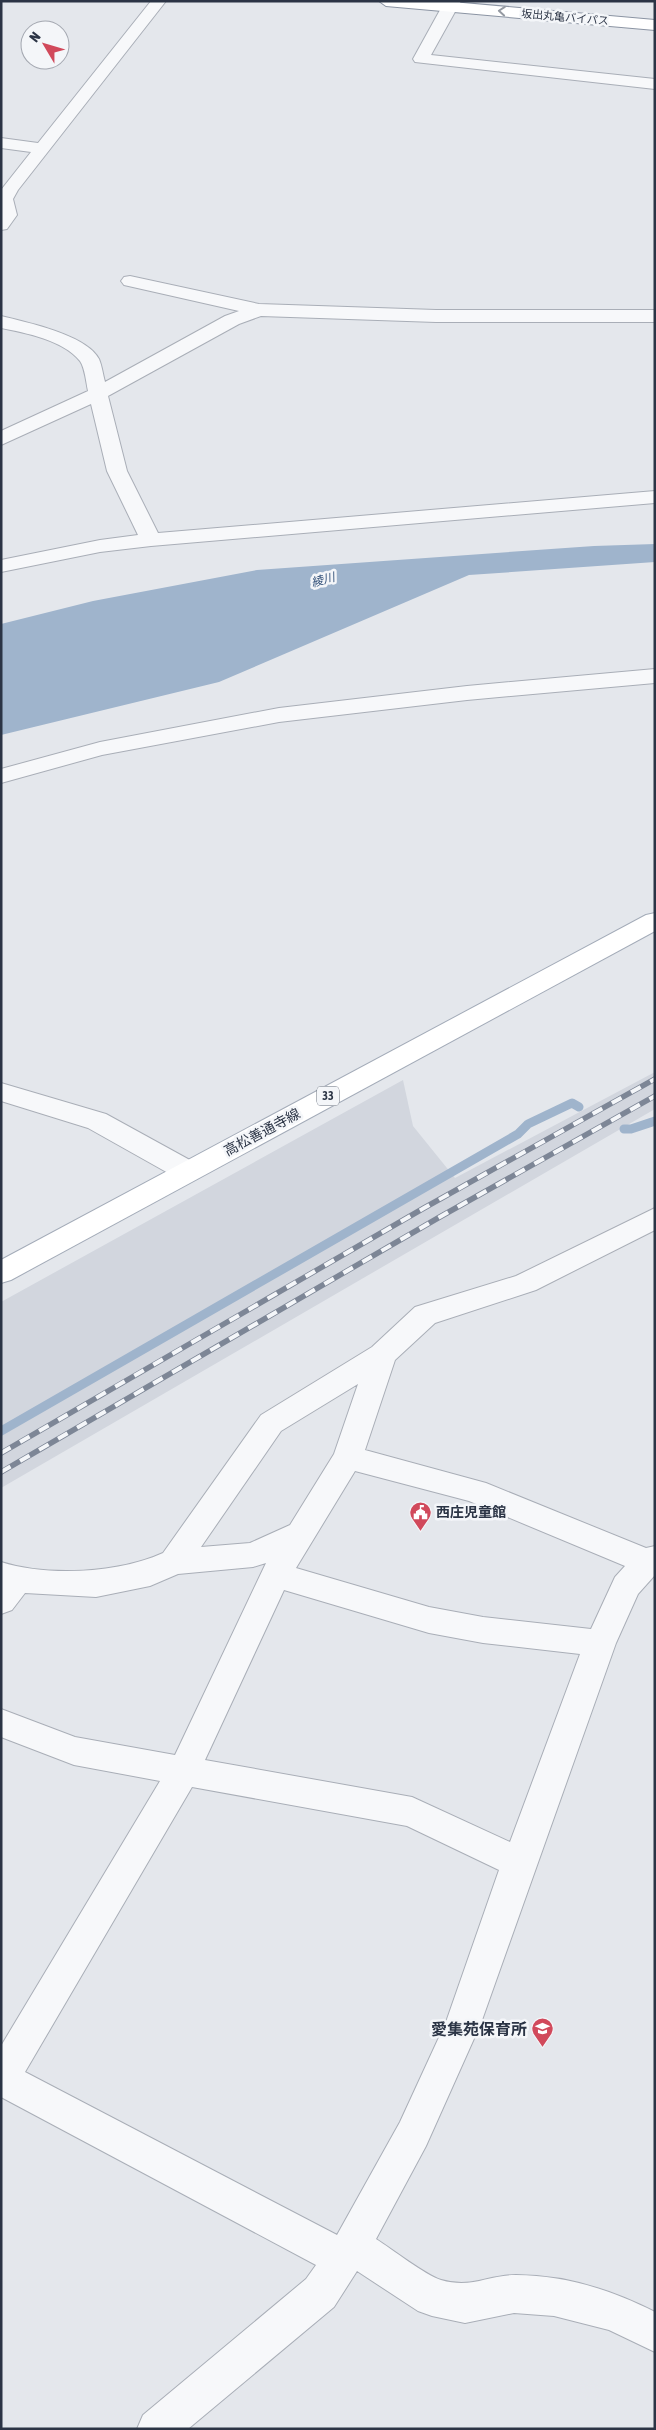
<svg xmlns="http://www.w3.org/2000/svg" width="656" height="2430" font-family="'Asap Condensed','Noto Sans JP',sans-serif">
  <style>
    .built { fill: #d2d6de }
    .water { fill: #9fb4cc }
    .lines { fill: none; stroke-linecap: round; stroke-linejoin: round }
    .stream { stroke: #9fb4cc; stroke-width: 9 }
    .minor-casing { stroke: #a9aeb7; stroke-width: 2 }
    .major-casing { stroke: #a3abb8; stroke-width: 2 }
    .highway-casing { stroke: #8b94a3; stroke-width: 2 }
    .minor { fill: #f7f8fa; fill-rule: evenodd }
    .major { fill: #fff; fill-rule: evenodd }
    .highway { fill: #fff; fill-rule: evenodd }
    .rail-casing { stroke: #7d8696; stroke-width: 5.5 }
    .rail { stroke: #f4f6f9; stroke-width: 4; stroke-dasharray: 11; stroke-linecap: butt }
    .oneway { stroke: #959aa2 }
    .labels { text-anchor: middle; stroke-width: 5; stroke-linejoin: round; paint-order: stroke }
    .far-street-label { font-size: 11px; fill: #2b3445; stroke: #f4f6f9 }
    .far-water-label { font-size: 12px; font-style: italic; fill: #34527a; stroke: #f4f6f9 }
    .shield { fill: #f4f6f9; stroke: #676e7b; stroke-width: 1 }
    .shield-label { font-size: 12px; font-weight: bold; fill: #2b3445 }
    .street-label { font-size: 14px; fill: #2b3445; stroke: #f4f6f9 }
    .poi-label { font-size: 14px; font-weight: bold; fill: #2b3445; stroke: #f4f6f9; text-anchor: start }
    .near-poi-label { font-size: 16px; font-weight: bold; fill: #2b3445; stroke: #f4f6f9; text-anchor: end }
  </style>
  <rect width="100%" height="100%" fill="#e4e7ec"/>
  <!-- built -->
  <path class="built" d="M655 1072V1109L1 1488V1302L403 1080 413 1126 455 1178Z"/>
  <!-- water -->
  <path class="water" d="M655 544V562L469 575 219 682 1 735V624L93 601 257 570 594 546Z"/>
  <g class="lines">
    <!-- stream -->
    <path class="stream" d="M624 1129H631L655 1121
      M1 1431 518 1134 528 1124 572 1103 579 1107"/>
    <defs>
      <path id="minor" d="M151 1H166L18 190 13 199 17 215 7 229 1 230V190L31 152 1 148V138L38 143Z
        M445 1H461L431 55 655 79V89L415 62 413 59Z
        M130 276 259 304 436 310H655V322H436L261 316 239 324 108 396 127 471 158 533 655 491V503L151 546 100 552 1 572V560L100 540 138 535 107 471 91 404 1 445V431L88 391C86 382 85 368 80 361 63 340 26 333 1 328V316C26 322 87 335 99 359 102 366 103 375 105 382L225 316 239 311 124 285 121 281 124 277Z
        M655 669V683L467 700 279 722 102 755 1 783V769L100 742 279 708 467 686Z
        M1 1083 106 1114 197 1164 201 1171 197 1178 187 1181 177 1178 88 1128 1 1101Z
        M655 1208V1230L536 1290 435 1323 395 1360 365 1450 486 1483 646 1548 655 1546V1575L638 1594 616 1643 481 2023 426 2146 376 2239C392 2249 425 2275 441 2280 472 2289 487 2275 516 2275 564 2275 612 2290 655 2312V2352L609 2330 554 2316 514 2313 465 2323 432 2316 418 2311 357 2271 334 2307 188 2429H137L143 2415 306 2279 316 2265 1 2097V2046L160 1781 74 1765 1 1737V1709L75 1737 175 1755 266 1563 253 1567 178 1574 150 1586 96 1597 25 1593 12 1610 1 1614V1562C48 1577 119 1573 163 1553L261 1415 372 1347 415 1307 516 1276ZM358 1384 334 1454 290 1525 250 1543 201 1547 281 1431ZM355 1471 469 1501 625 1566 615 1577 591 1629 483 1617 429 1607 296 1568ZM284 1590 429 1633 483 1643 580 1654 510 1842 412 1797 205 1760ZM192 1787 407 1826 499 1870 446 2022 400 2122 337 2235 25 2072Z"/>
      <path id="major" d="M655 913V931L11 1280 1 1283V1260L646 915Z"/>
      <path id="highway" d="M379 1H441L655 20V30L386 6Z"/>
    </defs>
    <!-- minor casing -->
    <use href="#minor" class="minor-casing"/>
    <!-- major casing -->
    <use href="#major" class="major-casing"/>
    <!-- highway casing -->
    <use href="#highway" class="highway-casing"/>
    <!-- minor -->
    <use href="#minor" class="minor"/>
    <!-- major -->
    <use href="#major" class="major"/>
    <!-- highway -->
    <use href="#highway" class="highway"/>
    <defs>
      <path id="rail" d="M1 1453 424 1208 655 1079
        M1 1472 438 1218 655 1096"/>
    </defs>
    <!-- rail casing -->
    <use href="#rail" class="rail-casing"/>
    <!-- rail -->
    <use href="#rail" class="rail"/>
  </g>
  <!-- one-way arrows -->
  <defs><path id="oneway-chevron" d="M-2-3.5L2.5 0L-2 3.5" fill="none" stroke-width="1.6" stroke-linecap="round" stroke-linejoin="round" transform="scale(1.25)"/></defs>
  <use class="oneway" href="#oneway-chevron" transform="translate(502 11) rotate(-175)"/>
  <!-- icons -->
  <defs>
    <symbol id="civic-pin" viewBox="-11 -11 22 30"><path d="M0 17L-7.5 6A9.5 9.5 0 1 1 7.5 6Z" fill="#d1495b" stroke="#f4f6f9"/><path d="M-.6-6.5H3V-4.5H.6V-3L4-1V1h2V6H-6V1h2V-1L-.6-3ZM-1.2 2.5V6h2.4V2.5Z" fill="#fff"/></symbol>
    <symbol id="school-pin" viewBox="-11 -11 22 30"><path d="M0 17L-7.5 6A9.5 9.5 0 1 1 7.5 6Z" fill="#d1495b" stroke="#f4f6f9"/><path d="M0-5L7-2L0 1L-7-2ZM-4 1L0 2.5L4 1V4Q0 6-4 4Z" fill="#fff"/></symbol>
  </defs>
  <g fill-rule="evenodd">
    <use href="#civic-pin" x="408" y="1500" width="25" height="34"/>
    <use href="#school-pin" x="530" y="2016" width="25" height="34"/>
  </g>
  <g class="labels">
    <!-- far-street labels -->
    <g class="far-street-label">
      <text transform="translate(565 17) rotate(5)" y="4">坂出丸亀バイパス</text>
    </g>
    <!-- far-water labels -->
    <g class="far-water-label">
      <text transform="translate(323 580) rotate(-15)" y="4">綾川</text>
    </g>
    <!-- shield labels -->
    <rect class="shield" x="317" y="1086.5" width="22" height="19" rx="4"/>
    <g class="shield-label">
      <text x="328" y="1100">33</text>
    </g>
    <!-- street labels -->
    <g class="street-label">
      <text transform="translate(262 1132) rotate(-28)" y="5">高松善通寺線</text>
    </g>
    <!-- poi labels -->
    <g class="poi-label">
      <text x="436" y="1517">西庄児童館</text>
    </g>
    <!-- near-poi labels -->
    <g class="near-poi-label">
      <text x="527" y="2035">愛集苑保育所</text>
    </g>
  </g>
  <!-- border -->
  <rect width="656" height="2430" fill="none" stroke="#2b3445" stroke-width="5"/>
  <!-- north arrow -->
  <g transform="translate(45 45) rotate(308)"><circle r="24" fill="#f4f6f9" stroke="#a4a8b1"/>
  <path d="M0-4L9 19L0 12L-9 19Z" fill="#d1495b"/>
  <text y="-8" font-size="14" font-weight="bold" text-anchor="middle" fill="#2b3445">N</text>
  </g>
</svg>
